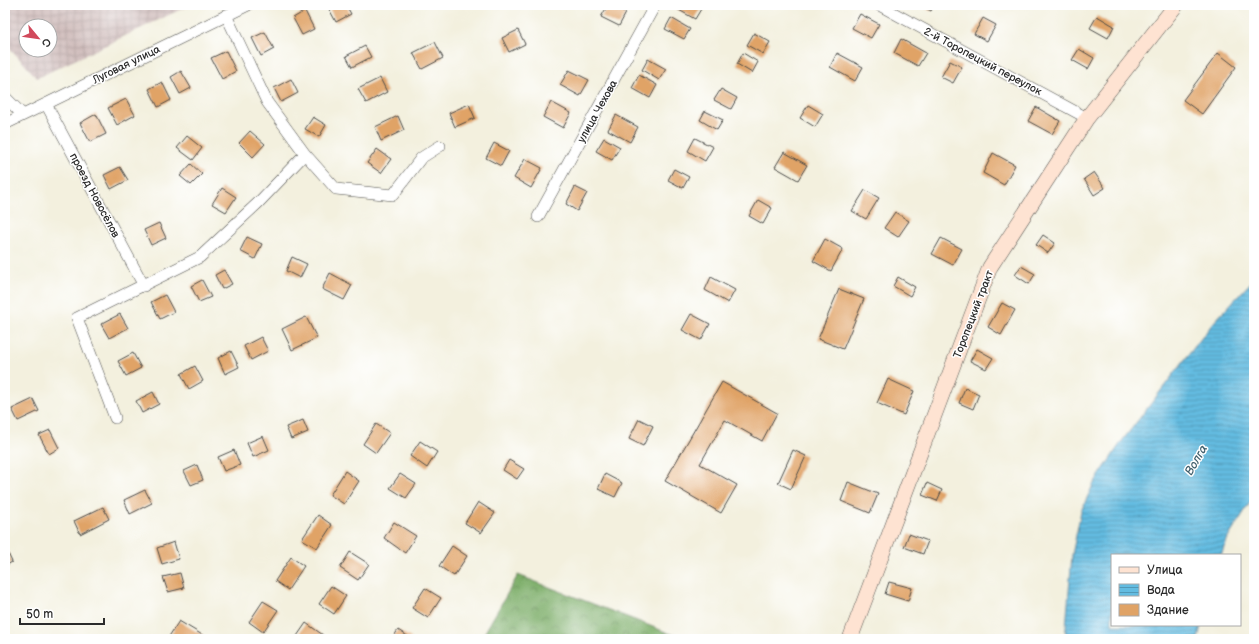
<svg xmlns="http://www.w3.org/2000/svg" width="1259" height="644" font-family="'Balsamiq Sans',sans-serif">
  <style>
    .industrial { fill: url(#industrial-grid); fill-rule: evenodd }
    .forest { fill: url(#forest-crowns); stroke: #536c4a }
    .water { fill: url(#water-rules); stroke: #477486 }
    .building { fill: #e0a366 }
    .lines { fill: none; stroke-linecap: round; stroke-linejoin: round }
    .street-casing { stroke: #494946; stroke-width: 12 }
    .secondary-casing { stroke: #494946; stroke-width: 16 }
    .street { stroke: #fff; stroke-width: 11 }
    .secondary { stroke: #fee3d2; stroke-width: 15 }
    .labels { text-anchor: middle; stroke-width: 3; stroke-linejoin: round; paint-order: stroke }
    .street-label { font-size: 11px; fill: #2b2b2b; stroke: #fff }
    .water-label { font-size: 12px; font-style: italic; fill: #3f5e6b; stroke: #fff }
  </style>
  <defs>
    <pattern id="industrial-grid" width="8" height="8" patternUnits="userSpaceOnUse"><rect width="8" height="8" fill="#d1bfbe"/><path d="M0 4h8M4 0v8" fill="none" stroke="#b4a4a3"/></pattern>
    <pattern id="forest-crowns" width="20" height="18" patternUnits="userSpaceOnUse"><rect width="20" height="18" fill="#7bad68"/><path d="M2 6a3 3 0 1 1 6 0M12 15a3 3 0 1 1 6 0" fill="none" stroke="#658d56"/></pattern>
    <pattern id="water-rules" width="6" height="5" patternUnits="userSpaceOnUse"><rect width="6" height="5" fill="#63bce1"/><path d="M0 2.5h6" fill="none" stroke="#5299b7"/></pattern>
  </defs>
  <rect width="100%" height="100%" fill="#fff"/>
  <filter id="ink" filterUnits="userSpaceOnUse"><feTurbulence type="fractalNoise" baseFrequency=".025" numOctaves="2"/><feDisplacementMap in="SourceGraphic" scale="8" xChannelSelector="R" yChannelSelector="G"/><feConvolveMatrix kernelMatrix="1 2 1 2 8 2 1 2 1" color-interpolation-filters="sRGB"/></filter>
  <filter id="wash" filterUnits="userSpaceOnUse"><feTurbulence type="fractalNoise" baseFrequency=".012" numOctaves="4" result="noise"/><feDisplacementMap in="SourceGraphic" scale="16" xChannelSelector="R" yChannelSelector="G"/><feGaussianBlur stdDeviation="0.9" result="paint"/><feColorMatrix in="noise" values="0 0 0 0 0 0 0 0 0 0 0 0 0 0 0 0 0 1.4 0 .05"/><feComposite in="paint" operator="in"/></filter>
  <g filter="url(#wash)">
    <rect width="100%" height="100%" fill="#f3f0de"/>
    <!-- industrial -->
    <path class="industrial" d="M5 5H190L37 78 5 43ZM26 26H50V50H26Z"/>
    <!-- forest -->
    <path class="forest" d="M518 575 684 639H481Z"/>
    <!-- water -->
    <path class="water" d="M1254 279V496L1228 538 1221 555H1112V625H1201L1198 639H1065L1072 555 1081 511 1093 485 1122 441 1213 323Z"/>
    <g id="blocks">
      <!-- building -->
      <path class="building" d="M327 5H346L351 14 336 22Z
        M608 5H612L626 13 619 26 601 17Z
        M680 5H694L701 9 695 19 677 9Z
        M920 5H934L931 11Z
        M305 11 314 29 302 35 293 18Z
        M860 14 879 24 871 38 852 28Z
        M1097 16 1114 26 1108 38 1090 28Z
        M671 18 690 29 684 39 665 29Z
        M983 18 996 25 987 41 974 34Z
        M518 30 525 44 509 52 502 38Z
        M265 32 274 49 261 56 252 38Z
        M754 33 770 42 763 54 747 45Z
        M901 39 926 53 918 66 894 53Z
        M435 42 443 58 422 69 413 53Z
        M365 46 371 57 352 67 346 56Z
        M1079 49 1094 58 1088 69 1072 60Z
        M226 51 236 71 222 79 211 58Z
        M743 53 758 62 752 73 737 64Z
        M837 53 863 67 855 81 830 67Z
        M1218 53 1236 67 1202 114 1183 100Z
        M648 59 666 69 659 80 642 70Z
        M950 61 962 67 953 83 941 77Z
        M569 70 589 80 580 96 560 85Z
        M181 71 191 88 180 94 171 77Z
        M639 75 657 85 650 98 632 88Z
        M380 78 387 92 366 103 358 89Z
        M291 79 298 93 281 102 274 88Z
        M162 82 171 100 158 107 149 89Z
        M721 89 737 98 731 109 714 100Z
        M126 99 135 115 117 125 108 108Z
        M551 102 571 113 563 128 543 117Z
        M469 104 475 118 455 127 449 113Z
        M808 105 823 114 815 127 800 118Z
        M1036 107 1060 121 1052 134 1028 121Z
        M705 111 723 120 717 130 700 120Z
        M96 114 106 134 90 142 80 123Z
        M616 115 638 127 630 142 608 130Z
        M398 116 404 130 381 141 375 127Z
        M313 117 326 125 319 137 305 129Z
        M250 131 265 144 253 157 239 143Z
        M187 136 202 148 193 160 177 148Z
        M604 138 620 147 612 160 596 151Z
        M695 138 713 147 705 161 688 151Z
        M494 143 509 151 501 166 486 158Z
        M377 149 391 159 381 173 367 163Z
        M784 152 807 165 798 180 775 167Z
        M993 153 1015 165 1004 185 983 173Z
        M525 159 542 168 531 188 514 178Z
        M191 164 202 174 191 185 180 176Z
        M120 167 128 180 111 189 104 175Z
        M674 169 689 177 683 188 668 180Z
        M1094 172 1105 188 1094 195 1084 179Z
        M575 187 587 193 577 211 566 204Z
        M222 188 236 197 226 212 212 204Z
        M865 190 879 198 866 219 852 211Z
        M758 200 772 208 763 224 749 216Z
        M895 212 909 221 898 237 884 228Z
        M159 223 166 238 151 245 144 230Z
        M1043 235 1055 243 1048 253 1036 245Z
        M247 237 262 244 255 259 240 251Z
        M941 238 962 249 953 265 932 254Z
        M825 239 843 249 831 271 813 261Z
        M292 257 307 264 300 278 286 271Z
        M1021 266 1035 274 1029 284 1015 275Z
        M224 270 232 284 222 289 215 275Z
        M330 273 352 285 344 300 322 289Z
        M711 277 735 290 728 303 705 290Z
        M898 277 915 287 910 296 893 286Z
        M202 280 211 297 199 302 191 286Z
        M839 289 864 299 843 349 818 339Z
        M165 295 174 312 160 319 151 302Z
        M1002 303 1015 310 1001 335 988 327Z
        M120 314 128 328 109 338 101 324Z
        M691 314 710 324 701 340 682 330Z
        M306 317 317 338 292 350 282 329Z
        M261 337 268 351 251 360 244 346Z
        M977 349 993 358 986 369 970 361Z
        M231 351 239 367 225 374 218 358Z
        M133 353 141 368 126 376 118 361Z
        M195 366 203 381 189 389 181 374Z
        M888 379 914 391 904 415 877 403Z
        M722 382 777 413 762 441 725 420 700 464 737 485 721 513 665 481Z
        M965 388 979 394 973 409 959 403Z
        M153 392 159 404 142 413 136 401Z
        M33 399 39 411 18 421 12 409Z
        M639 419 653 426 643 446 629 439Z
        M303 420 308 432 291 439 286 427Z
        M376 424 390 433 376 453 363 444Z
        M50 430 59 448 49 454 39 435Z
        M263 436 269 450 253 457 247 443Z
        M420 441 437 452 427 468 410 456Z
        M234 450 240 465 224 471 218 457Z
        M793 450 806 456 791 489 778 483Z
        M509 460 524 469 517 479 503 470Z
        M197 465 203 480 191 485 184 471Z
        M345 471 359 481 344 504 330 495Z
        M400 474 416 484 406 498 390 488Z
        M605 474 622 483 615 497 598 489Z
        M848 482 878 494 870 513 841 501Z
        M927 483 942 490 937 501 922 495Z
        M145 490 152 503 130 514 124 500Z
        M478 502 495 513 481 533 465 523Z
        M103 507 109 519 80 534 74 521Z
        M318 515 332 525 317 548 302 539Z
        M394 522 416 536 405 553 384 538Z
        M909 534 928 541 923 554 904 547Z
        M174 542 179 559 162 564 157 548Z
        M452 546 467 556 454 576 439 566Z
        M5 547 12 562 5 566Z
        M350 552 369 564 358 580 340 568Z
        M291 557 304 566 288 590 275 581Z
        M180 573 184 588 168 592 163 577Z
        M889 582 912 588 908 601 885 594Z
        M331 586 346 596 334 614 319 604Z
        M425 588 441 598 428 618 412 608Z
        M263 601 278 610 263 632 249 622Z
        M179 621 209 639H169L168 638Z
        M306 623 323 635 320 639H295Z
        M398 630 412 639H392Z"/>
    </g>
  </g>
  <g filter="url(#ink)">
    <use href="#blocks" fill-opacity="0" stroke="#494946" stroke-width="1"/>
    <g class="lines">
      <defs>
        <path id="street" d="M879 5 1087 118
          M226 15 267 102 305 154
          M5 97 23 115
          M46 104 144 286
          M5 124 248 5
          M538 217 655 5
          M115 418 77 318 200 257 258 203 305 154 336 189 393 195 421 158 440 146"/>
        <path id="secondary" d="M850 639 990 267 1087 118 1176 5"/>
      </defs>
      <!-- street casing -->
      <use href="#street" class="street-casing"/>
      <!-- secondary casing -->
      <use href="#secondary" class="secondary-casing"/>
      <!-- street -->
      <use href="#street" class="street"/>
      <!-- secondary -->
      <use href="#secondary" class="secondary"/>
    </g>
  </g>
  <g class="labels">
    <!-- street labels -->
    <g class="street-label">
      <text transform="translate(983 61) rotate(28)" y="4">2-й Торопецкий переулок</text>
      <text transform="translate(126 64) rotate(-26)" y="4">Луговая улица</text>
      <text transform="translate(597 111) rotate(-61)" y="4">улица Чехова</text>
      <text transform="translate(95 195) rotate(62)" y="4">проезд Новосёлов</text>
      <text transform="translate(973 314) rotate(-69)" y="4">Торопецкий тракт</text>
    </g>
    <!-- water labels -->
    <g class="water-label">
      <text transform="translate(1196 460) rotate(-60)" y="4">Волга</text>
    </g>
  </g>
  <!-- margin -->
  <rect width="1259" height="644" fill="none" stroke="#fff" stroke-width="20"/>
  <!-- legend -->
  <rect x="1111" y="554" width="130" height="72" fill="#ffffff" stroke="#aaaaaa"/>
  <rect x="1119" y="567" width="20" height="6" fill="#fee3d2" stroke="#aaaaaa"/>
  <text x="1147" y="574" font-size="12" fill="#2b2b2b">Улица</text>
  <rect x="1119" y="584" width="20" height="12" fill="url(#water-rules)" stroke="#aaaaaa"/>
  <text x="1147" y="594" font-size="12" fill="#2b2b2b">Вода</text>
  <rect x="1119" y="604" width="20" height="12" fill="#e0a366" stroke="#aaaaaa"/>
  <text x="1147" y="614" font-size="12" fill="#2b2b2b">Здание</text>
  <!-- north arrow -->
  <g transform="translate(38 38) rotate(119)"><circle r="19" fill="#ffffff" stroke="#aaaaaa"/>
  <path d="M0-3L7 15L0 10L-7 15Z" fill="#d1495b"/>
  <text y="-6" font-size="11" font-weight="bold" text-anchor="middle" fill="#2b2b2b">С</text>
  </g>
  <!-- scale -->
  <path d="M20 618v6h84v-6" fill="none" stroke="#2b2b2b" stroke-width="2"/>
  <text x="26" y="618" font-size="12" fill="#2b2b2b" stroke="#ffffff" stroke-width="3" paint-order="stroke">50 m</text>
</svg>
